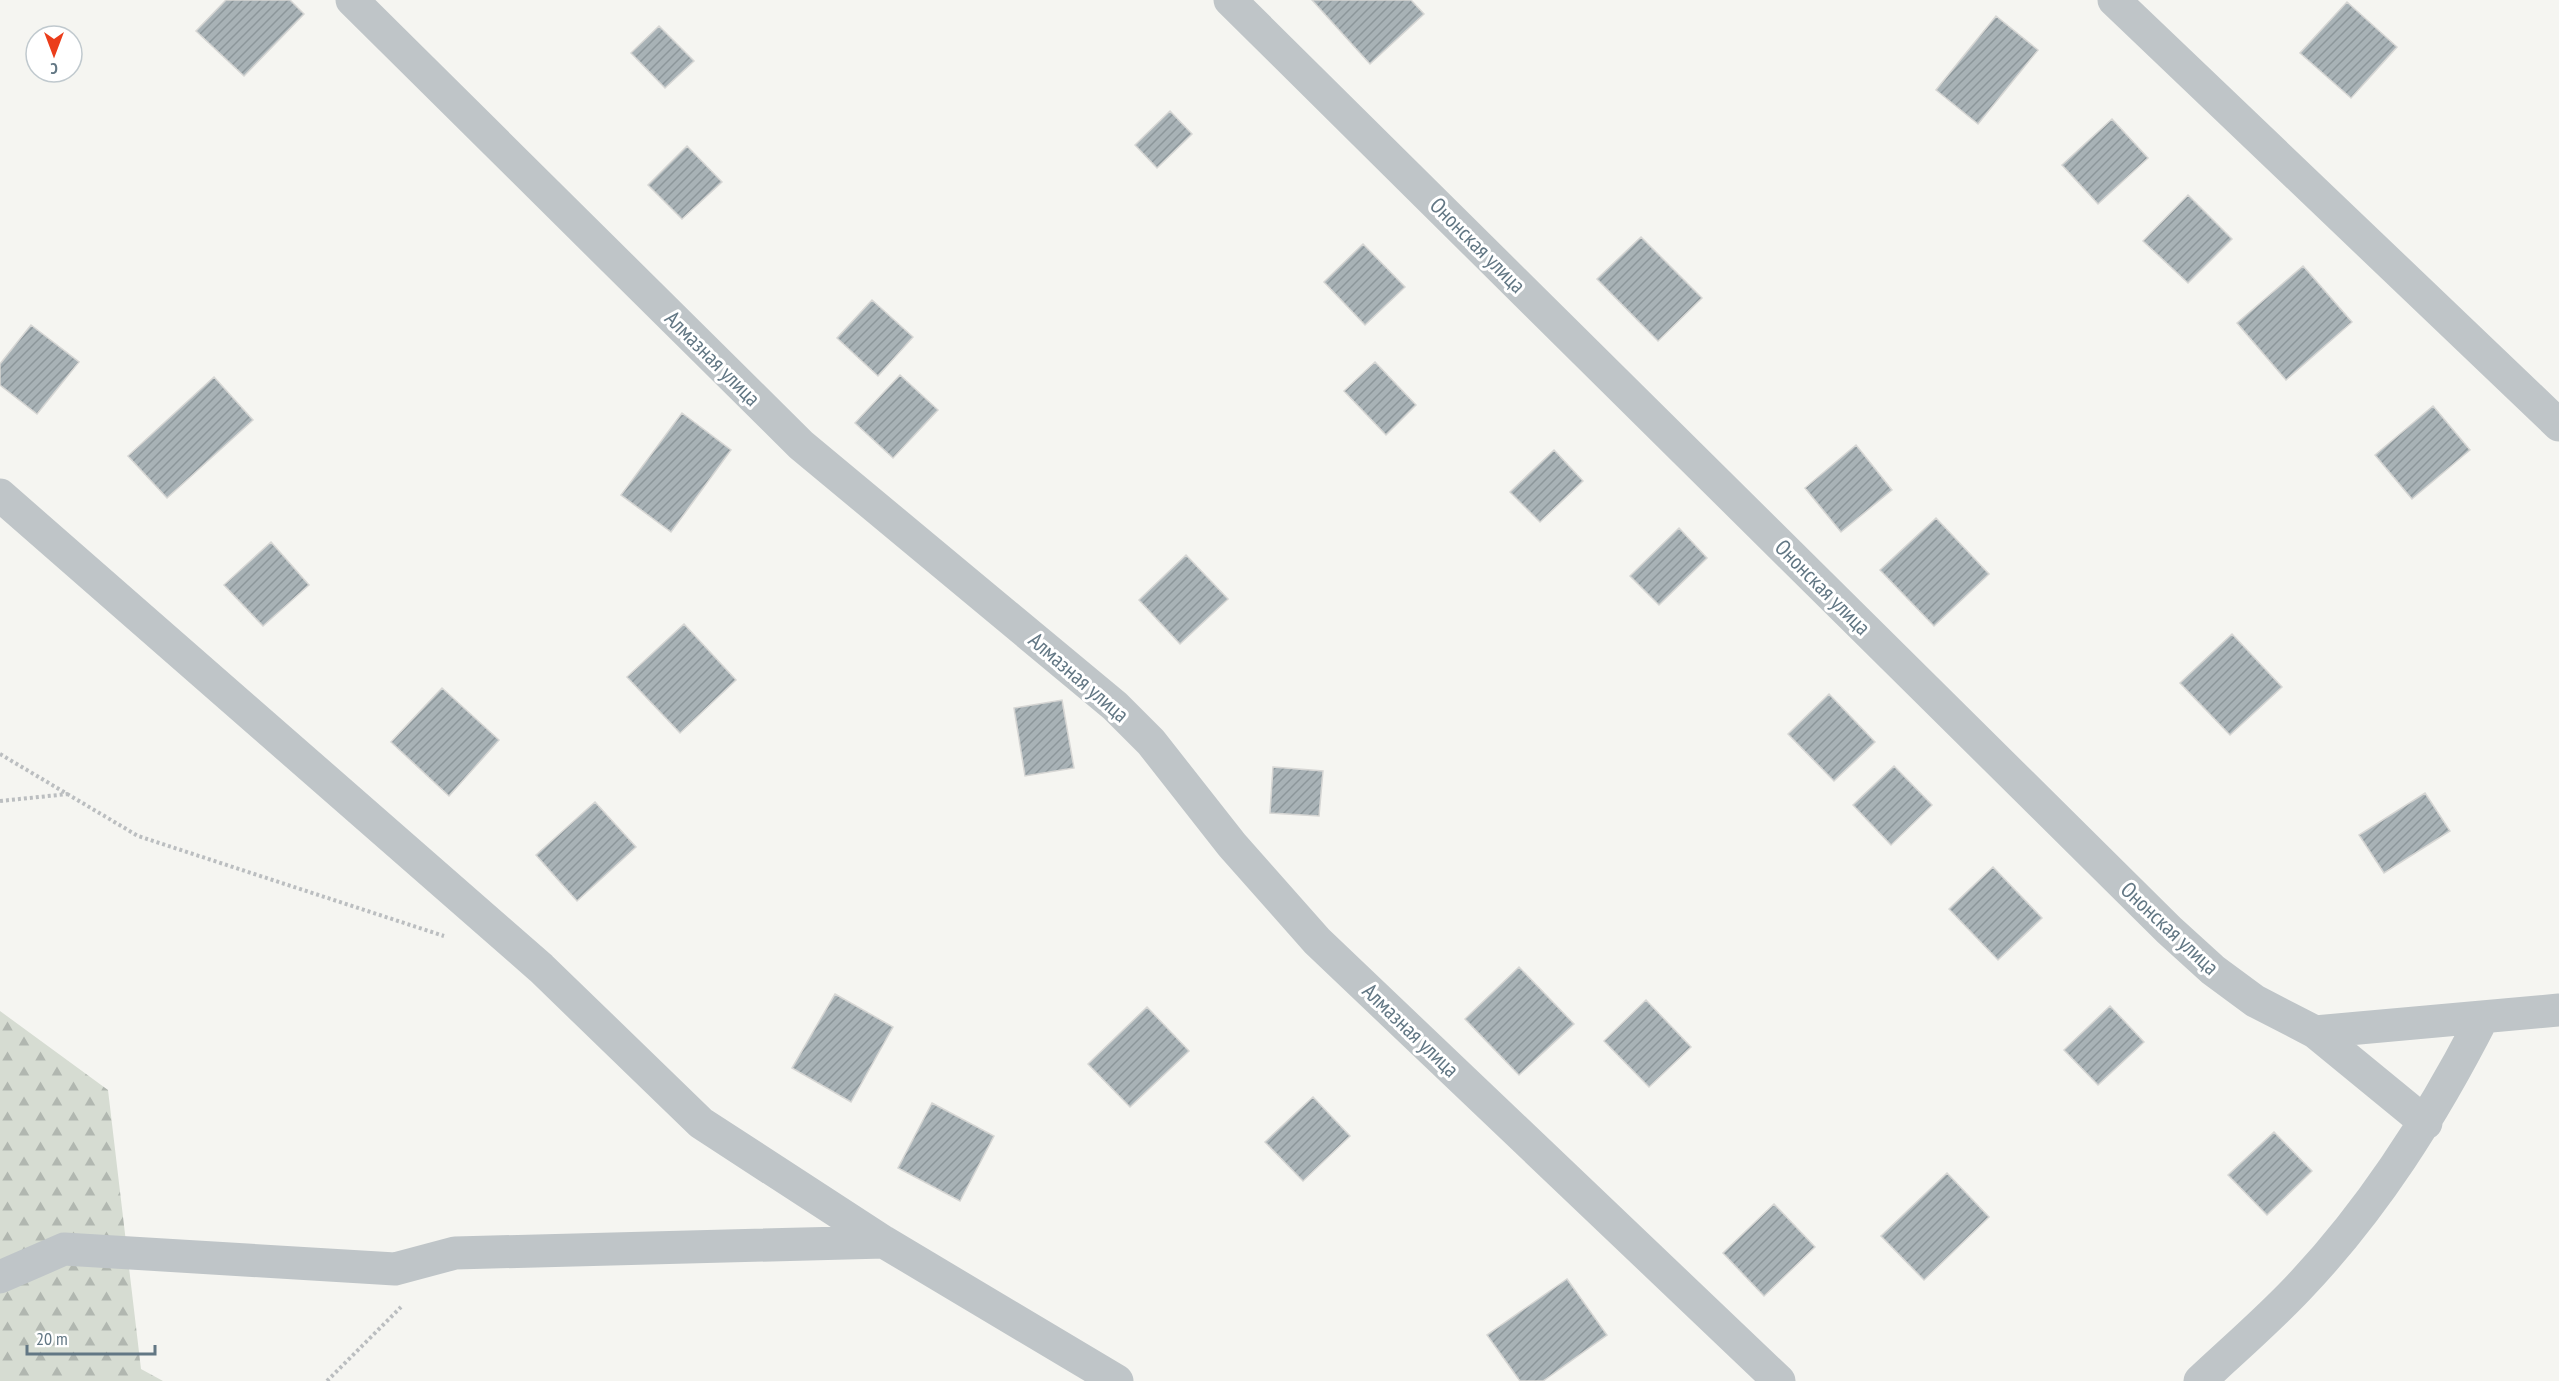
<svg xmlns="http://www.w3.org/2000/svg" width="2559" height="1381" font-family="'PT Sans Narrow',sans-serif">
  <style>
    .forest { fill: url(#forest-firs) }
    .building { fill: url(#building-hatch); stroke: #d6d6d4; stroke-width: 1.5 }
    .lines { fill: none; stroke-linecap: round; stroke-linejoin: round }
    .path { stroke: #bbbec0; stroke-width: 4; stroke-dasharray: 3 3; stroke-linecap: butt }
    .street { stroke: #bfc5c8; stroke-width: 33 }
    .labels { text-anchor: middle; stroke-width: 6; stroke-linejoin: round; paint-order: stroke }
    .street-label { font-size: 22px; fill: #627784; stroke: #fff }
  </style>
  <defs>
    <pattern id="forest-firs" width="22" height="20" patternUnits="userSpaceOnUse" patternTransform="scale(1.5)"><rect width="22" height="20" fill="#d6dcd2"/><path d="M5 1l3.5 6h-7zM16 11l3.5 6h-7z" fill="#b1b7b0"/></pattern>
    <pattern id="building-hatch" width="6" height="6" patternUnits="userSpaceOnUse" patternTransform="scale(1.5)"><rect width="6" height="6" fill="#a8b2b6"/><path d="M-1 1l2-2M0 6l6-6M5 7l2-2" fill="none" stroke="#8c969a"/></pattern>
  </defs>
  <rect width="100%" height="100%" fill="#f5f5f1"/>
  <!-- forest -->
  <path class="forest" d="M0 1011 108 1090 141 1369 163 1381H0Z"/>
  <!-- building -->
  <path class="building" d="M226 0H290L304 14 244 76 196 31Z
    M1312 0H1411L1424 14 1370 64Z
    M2347 2 2397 47 2351 98 2300 53Z
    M1996 16 2038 50 1978 124 1936 90Z
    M659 26 694 61 665 88 631 53Z
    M1170 111 1192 134 1157 168 1135 145Z
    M2112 119 2148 158 2098 204 2062 165Z
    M687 146 722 182 682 219 648 185Z
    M2188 195 2232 239 2188 283 2143 241Z
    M1641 237 1702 298 1658 341 1597 279Z
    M1363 244 1405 287 1365 325 1324 282Z
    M2303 266 2352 322 2286 380 2237 323Z
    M872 300 913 337 878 376 837 338Z
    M31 325 79 362 37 414 0 385V364Z
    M1375 362 1416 405 1386 435 1344 391Z
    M900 375 938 410 893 458 855 423Z
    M214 377 253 420 167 498 128 456Z
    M2433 406 2470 450 2412 499 2375 455Z
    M682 413 731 450 671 532 621 495Z
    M1856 445 1892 490 1841 532 1805 488Z
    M1554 450 1583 481 1540 522 1510 492Z
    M1936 518 1989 574 1934 626 1880 570Z
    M1679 528 1707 558 1659 605 1630 576Z
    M271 542 309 585 263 626 224 585Z
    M1186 555 1228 599 1180 644 1139 600Z
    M684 624 736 680 680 733 627 677Z
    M2232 634 2282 687 2230 735 2180 683Z
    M442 688 499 740 449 796 391 742Z
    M1829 694 1875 742 1834 781 1788 734Z
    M1062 700 1074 768 1025 776 1014 708Z
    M1894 766 1932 805 1891 845 1853 805Z
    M1273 767 1323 771 1319 816 1270 813Z
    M2425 793 2450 831 2384 873 2359 835Z
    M595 802 636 847 577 901 536 855Z
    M1993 867 2042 918 1998 960 1949 909Z
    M1519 967 1574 1024 1519 1075 1465 1019Z
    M835 994 893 1027 851 1102 792 1068Z
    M1646 1000 1691 1047 1649 1087 1604 1041Z
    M2110 1006 2144 1042 2098 1085 2064 1050Z
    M1147 1007 1189 1051 1130 1107 1088 1064Z
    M1313 1097 1350 1136 1303 1181 1265 1142Z
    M932 1103 994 1136 960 1201 898 1168Z
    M2274 1132 2312 1171 2267 1215 2228 1175Z
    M1947 1173 1989 1217 1924 1280 1881 1236Z
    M1774 1204 1815 1247 1764 1296 1723 1253Z
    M1567 1279 1607 1335 1543 1381H1520L1487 1335Z"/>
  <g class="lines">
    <!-- path -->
    <path class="path" d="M0 754 138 836 444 936
      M0 801 68 794
      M327 1381 401 1307"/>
    <!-- street -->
    <path class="street" d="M352 0 801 445 1115 706 1151 742 1232 845 1317 941 1779 1381
      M1230 0 2169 930 2213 970 2255 1001 2315 1032 2559 1010
      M2114 0 2559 425
      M0 495 541 968 701 1123 884 1242 1117 1381
      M2315 1032 2426 1123
      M0 1277 64 1249 395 1269 455 1253 884 1242
      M2200 1381C2233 1350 2268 1320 2299 1287 2375 1207 2433 1115 2483 1017"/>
  </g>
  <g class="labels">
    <!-- street labels -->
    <g class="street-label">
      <text transform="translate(1478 245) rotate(45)" y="8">Ононская улица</text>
      <text transform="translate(713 358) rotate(45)" y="8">Алмазная улица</text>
      <text transform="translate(1823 587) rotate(45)" y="8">Ононская улица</text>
      <text transform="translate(1079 677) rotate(41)" y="8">Алмазная улица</text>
      <text transform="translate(2170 928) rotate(43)" y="8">Ононская улица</text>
      <text transform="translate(1411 1030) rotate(44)" y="8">Алмазная улица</text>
    </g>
  </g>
  <!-- north arrow -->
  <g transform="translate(54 54) rotate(180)"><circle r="28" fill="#ffffff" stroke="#c0c9ce" stroke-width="1.5"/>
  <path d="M0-4.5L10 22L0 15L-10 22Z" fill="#eb3d1b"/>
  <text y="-9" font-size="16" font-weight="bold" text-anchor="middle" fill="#627784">С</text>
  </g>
  <!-- scale -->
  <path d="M27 1345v9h128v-9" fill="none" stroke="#627784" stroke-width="3"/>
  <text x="36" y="1345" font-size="18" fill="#627784" stroke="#ffffff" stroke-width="4.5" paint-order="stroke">20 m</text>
</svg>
